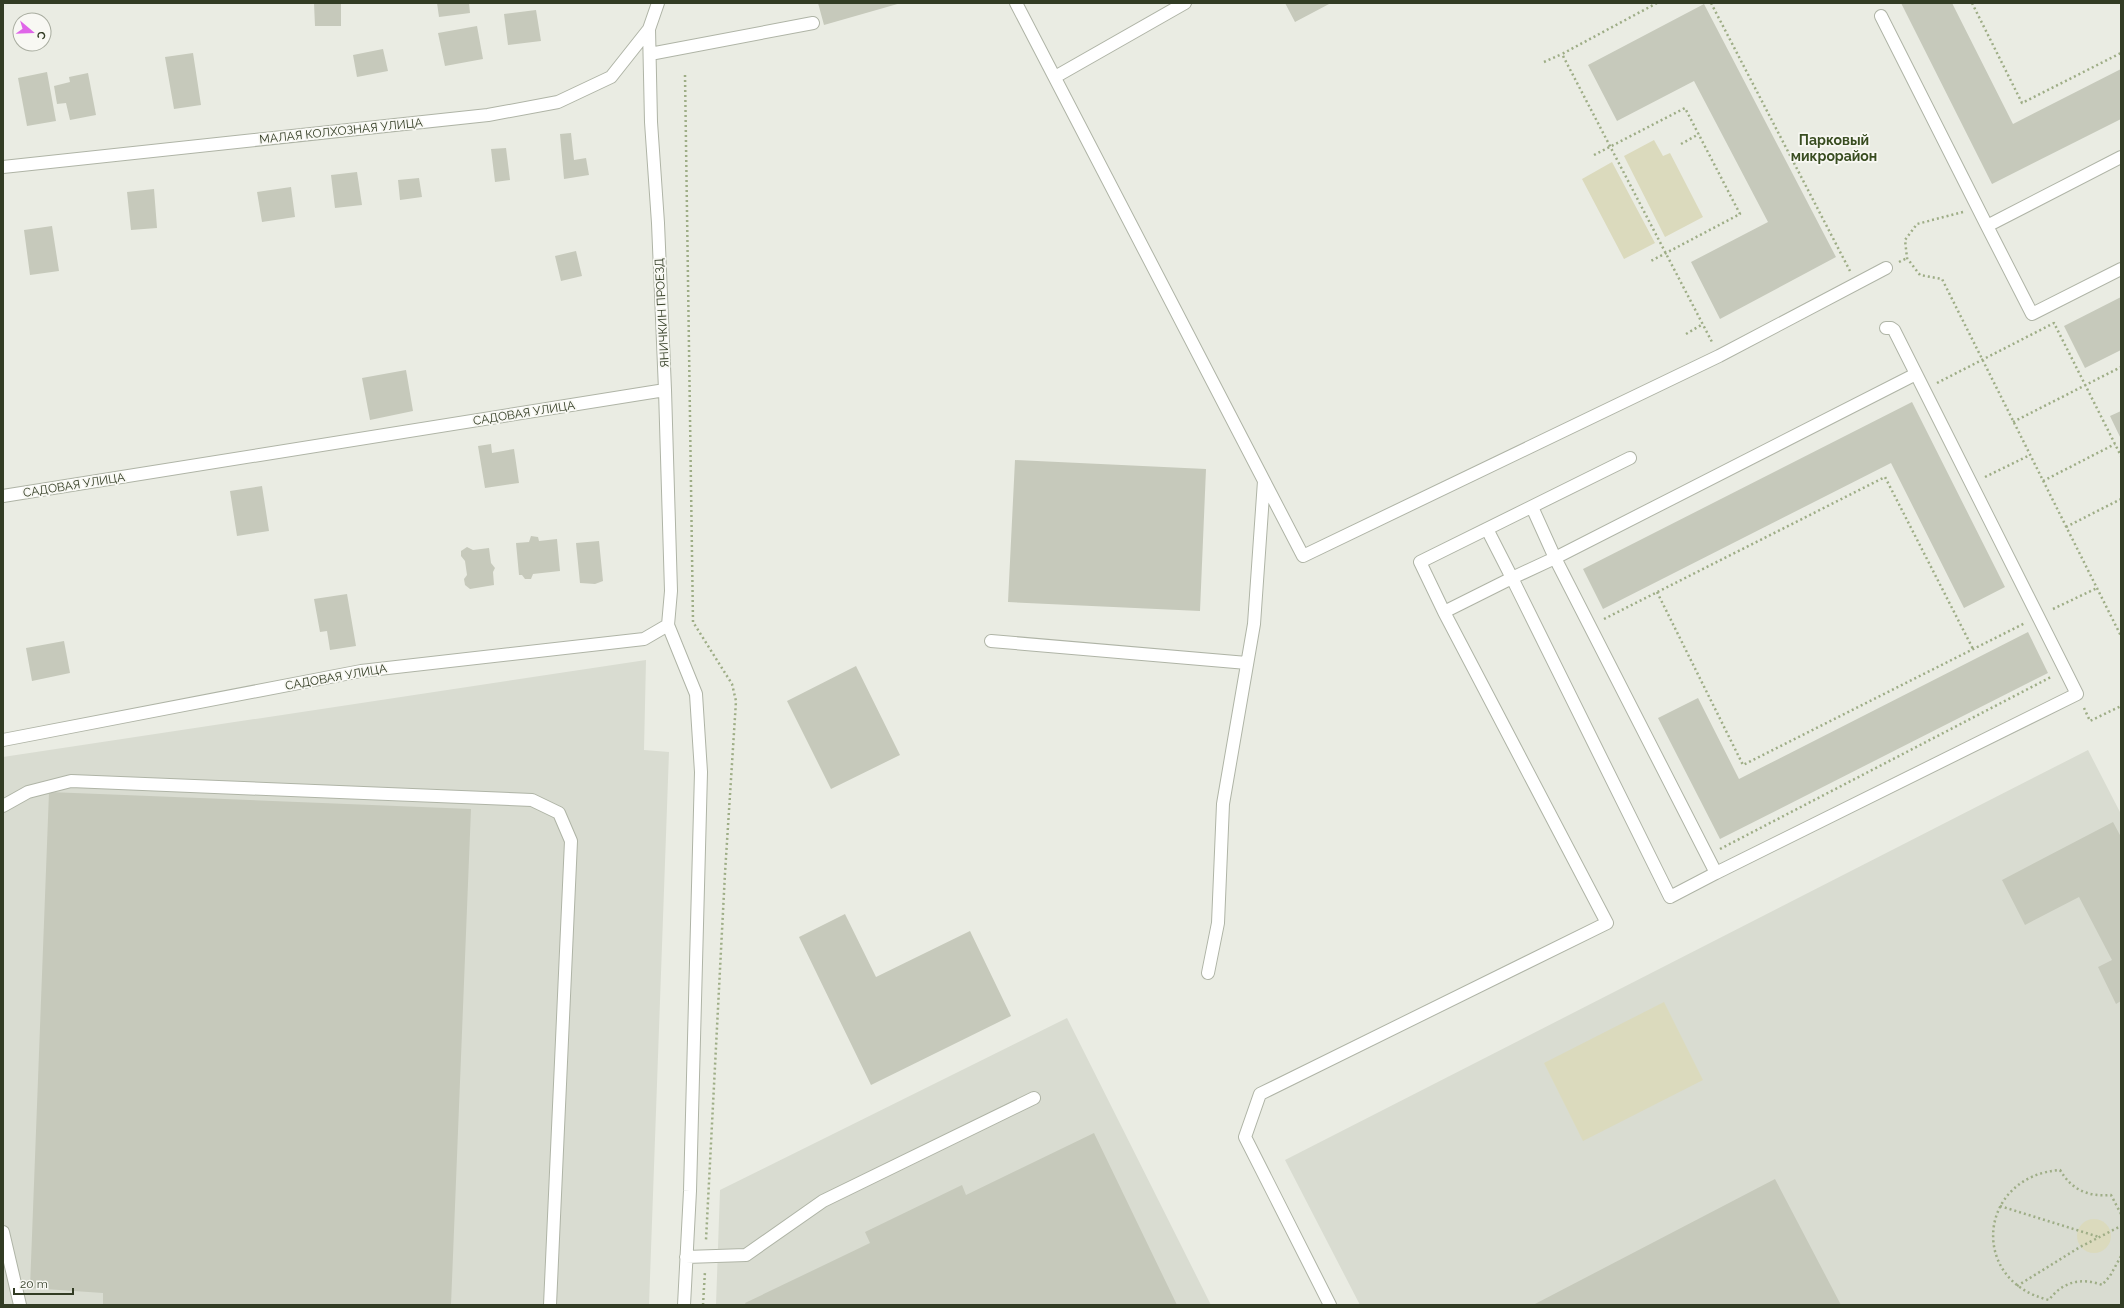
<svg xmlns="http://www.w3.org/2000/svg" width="2124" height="1308" font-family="Raleway,sans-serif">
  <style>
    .built { fill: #d9dcd1 }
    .green { fill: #dbdabd }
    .building { fill: #c6c9bb }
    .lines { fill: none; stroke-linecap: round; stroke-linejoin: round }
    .minor-casing { stroke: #afb4a6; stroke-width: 14 }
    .path { stroke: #9ead86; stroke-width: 2.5; stroke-dasharray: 2 3; stroke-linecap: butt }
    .minor { stroke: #fff; stroke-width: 12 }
    .labels { text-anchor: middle; stroke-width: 3.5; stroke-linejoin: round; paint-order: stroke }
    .street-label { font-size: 12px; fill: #323c24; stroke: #f8f8f3 }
    .quarter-label { font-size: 14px; font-weight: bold; fill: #394d21; stroke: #f8f8f3 }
  </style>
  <rect width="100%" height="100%" fill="#eaece3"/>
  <!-- built -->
  <path class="built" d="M646 660 644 750 669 752 649 1305H3V757Z
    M2088 750 2121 814V1305H1360L1285 1160Z
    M1067 1018 1211 1305H716L720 1190Z"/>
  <!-- green -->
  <path class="green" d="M1654 140 1663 156 1670 153 1703 217 1665 237 1624 156Z
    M1612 162 1655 243 1624 259 1582 179Z
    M1664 1002 1703 1080 1583 1141 1544 1063Z
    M2077 1236a17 17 0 1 1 34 0a17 17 0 1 1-34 0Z"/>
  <!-- building -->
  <path class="building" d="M314 3H341V26H315Z
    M437 3H469L470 13 439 17Z
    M818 3H901L824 25Z
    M1285 3H1331L1295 22Z
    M1901 3H1952L2013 124 2121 69V119L1992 184Z
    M1704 4 1836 257 1720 319 1691 262 1768 222 1694 81 1617 121 1588 65Z
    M536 10 541 41 508 45 504 14Z
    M477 26 483 59 445 66 438 33Z
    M383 49 388 71 357 77 353 55Z
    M193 53 201 105 174 109 165 57Z
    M47 72 56 121 27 126 18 78Z
    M88 73 96 115 70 120 66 103 57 104 54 86 70 82 69 77Z
    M571 133 574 160 586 158 589 175 564 179 560 134Z
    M506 148 510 180 495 182 491 149Z
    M357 172 362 205 335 208 331 175Z
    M419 178 422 197 400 200 398 180Z
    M291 187 295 217 262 222 257 192Z
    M154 189 157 228 131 230 127 192Z
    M52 226 59 271 30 275 24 230Z
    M576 251 582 276 561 281 555 256Z
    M2121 297V350L2085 368 2064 326Z
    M406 370 413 411 370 420 362 378Z
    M1912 402 2005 587 1964 608 1891 463 1603 609 1583 569Z
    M2121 411V439L2110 416Z
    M491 444 492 453 514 449 519 483 485 488 478 446Z
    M1015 460 1206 469 1200 611 1008 602Z
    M262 486 269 531 237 536 230 491Z
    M531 536 538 537 539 541 557 539 560 571 533 574 531 579H525L522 575H519L516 543 529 542Z
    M599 541 603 581 595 584 580 583 576 543Z
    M467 547 473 550 489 548 491 563 495 568 493 572 494 585 470 589 465 585 464 579 467 575 465 561 461 556V551Z
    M347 594 356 646 330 650 327 631 320 632 314 599Z
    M2028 632 2048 673 1720 839 1658 718 1698 698 1739 779Z
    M64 641 70 673 32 681 26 648Z
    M856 666 900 755 831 789 787 701Z
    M49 792 471 809 451 1305H103V1293L30 1288Z
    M2113 822 2121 837V1001L2116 1004 2098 967 2112 960 2079 897 2025 925 2002 880Z
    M845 914 876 977 970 931 1011 1016 871 1085 799 937Z
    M1094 1133 1177 1305H746L745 1303 870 1243 865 1232 962 1185 966 1195Z
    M1775 1179 1841 1305H1533Z"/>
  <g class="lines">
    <defs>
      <path id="minor" d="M658 3 649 29 651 122 658 223 665 390 671 591 668 625 696 694 701 772 690 1191 684 1305
        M1016 3 1303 556 1719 356 1886 268
        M1881 16 1987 226 2121 157
        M650 54 813 23
        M1055 77 1185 3
        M3 167 488 115 558 102 611 77 649 29
        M1987 226 2032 314 2121 269
        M1886 328H1891L1894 330 2065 670 2077 694 1716 873 1555 558 1916 374
        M3 496 665 390
        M1532 507 1555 558 1512 578 1670 897 1716 873
        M1444 612 1420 562 1630 458
        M991 641 1247 663
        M3 740 361 671 644 639 668 625
        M3 806 28 792 71 781 532 800 559 813 571 841 550 1305
        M1208 973 1218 923 1223 804 1254 624 1264 481
        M3 1232 20 1305
        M686 1257 746 1255 823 1201 1034 1098
        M1330 1305 1245 1137 1260 1094 1607 923 1444 612 1512 578 1487 529"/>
    </defs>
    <!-- minor casing -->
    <use href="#minor" class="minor-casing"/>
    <!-- path -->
    <path class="path" d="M1657 3 1562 54 1712 342
      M1711 3 1850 271
      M1972 3 2022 103 2121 53
      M1544 62 1562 54
      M685 75 693 622 732 684 736 701 725 873 706 1240
      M1681 144 1699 134
      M1594 155 1685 108 1740 214 1649 262
      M1963 212 1917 224 1905 240 1907 258 1920 275 1942 279 2121 636
      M1899 262 1907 258
      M1686 334 1703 324
      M1937 383 2054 323 2121 456
      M2013 422 2121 367
      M1985 477 2030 455
      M2043 481 2115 444
      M2066 527 2121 499
      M1657 592 1743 765 2025 623
      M2053 609 2097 588
      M1604 619 1885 477 1973 649
      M2084 708 2090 721 2121 706
      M1720 849 2051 677
      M2000 1206 2099 1237
      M2121 1214 2111 1195C2088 1197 2072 1190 2060 1170 1978 1176 1968 1281 2049 1300 2062 1282 2081 1277 2102 1285L2110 1276 2121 1256
      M2017 1286 2080 1247 2121 1226
      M703 1305 705 1271"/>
    <!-- minor -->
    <use href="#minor" class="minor"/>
  </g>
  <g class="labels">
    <!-- street labels -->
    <g class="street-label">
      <text transform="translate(341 131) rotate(-6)" y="4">МАЛАЯ КОЛХОЗНАЯ УЛИЦА</text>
      <text transform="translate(662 313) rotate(-93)" y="4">ЯНИЧКИН ПРОЕЗД</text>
      <text transform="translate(524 413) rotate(-9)" y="4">САДОВАЯ УЛИЦА</text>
      <text transform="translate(74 485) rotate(-9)" y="4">САДОВАЯ УЛИЦА</text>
      <text transform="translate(336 677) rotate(-10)" y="4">САДОВАЯ УЛИЦА</text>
    </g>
    <!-- quarter labels -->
    <g class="quarter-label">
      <text x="1834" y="145">Парковый<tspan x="1834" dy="16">микрорайон</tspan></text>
    </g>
  </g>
  <!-- border -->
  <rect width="2124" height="1308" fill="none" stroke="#323c24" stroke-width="8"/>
  <!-- north arrow -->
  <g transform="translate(32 32) rotate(109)"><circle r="19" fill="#f8f8f3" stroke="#a9ada0"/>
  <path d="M0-3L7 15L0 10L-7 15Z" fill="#df65e8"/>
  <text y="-6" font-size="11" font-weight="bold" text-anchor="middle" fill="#323c24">С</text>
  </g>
  <!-- scale -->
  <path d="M14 1288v6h59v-6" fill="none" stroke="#323c24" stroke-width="2"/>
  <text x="20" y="1288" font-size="12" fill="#323c24" stroke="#f8f8f3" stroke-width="3" paint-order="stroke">20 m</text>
</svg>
